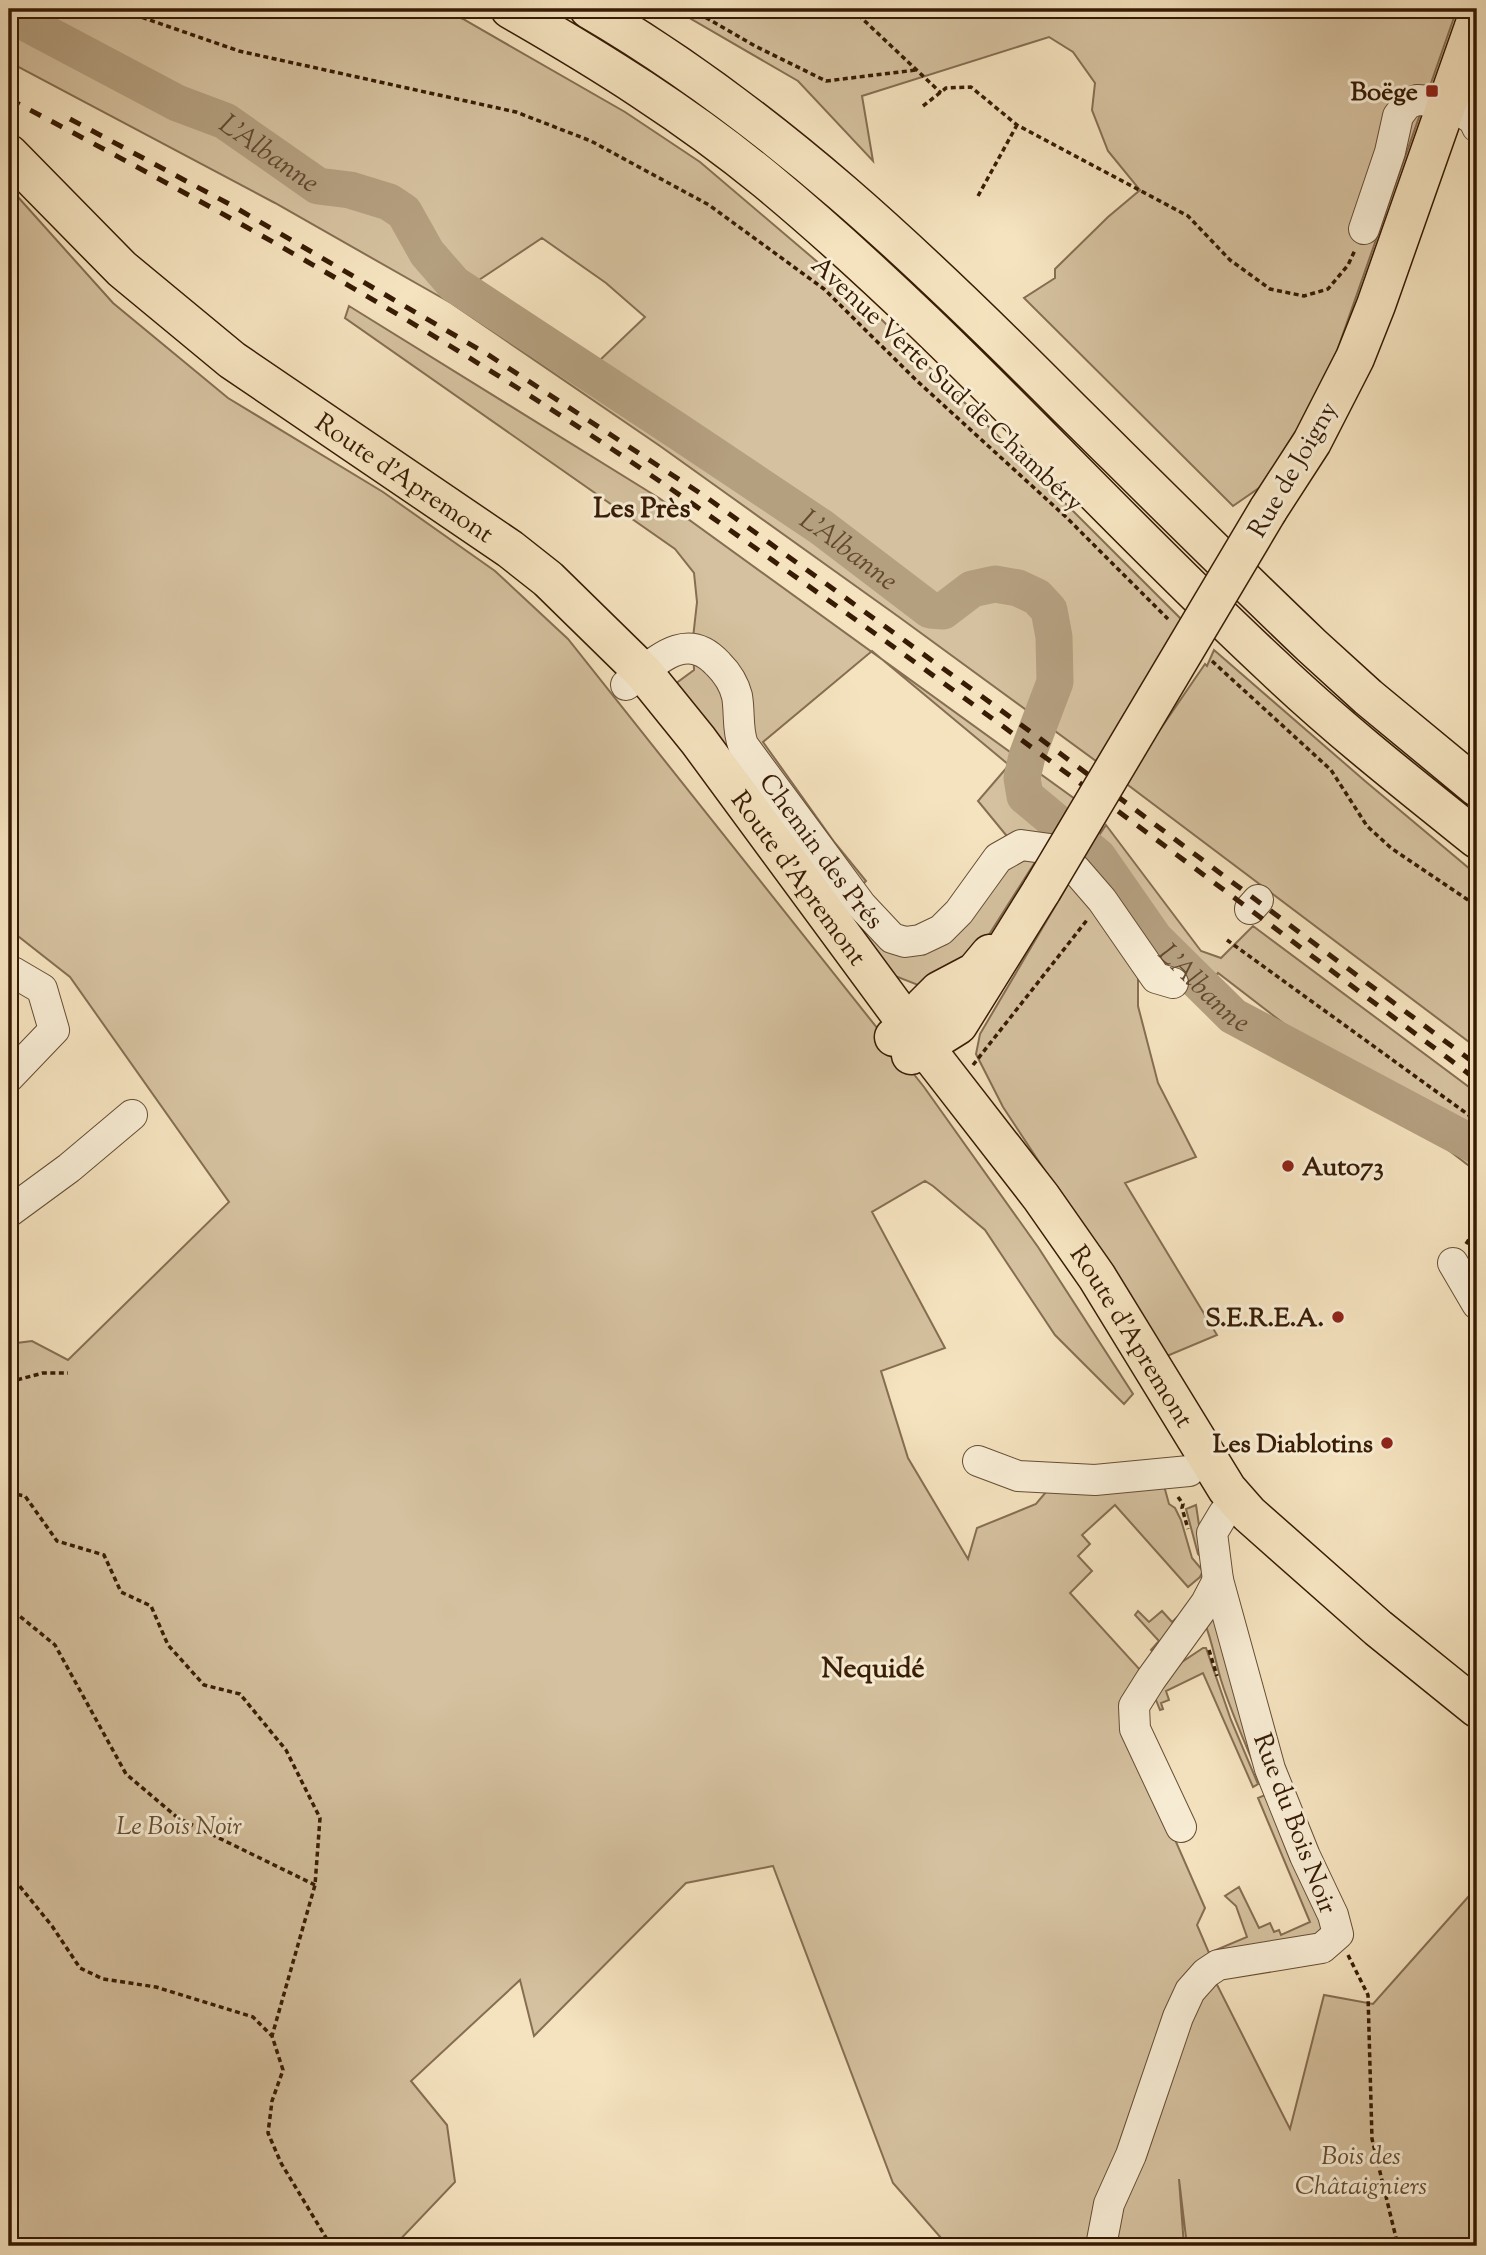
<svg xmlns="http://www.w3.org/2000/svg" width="1486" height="2255" font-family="'Sorts Mill Goudy',serif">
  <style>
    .green { fill: #d5c19f; stroke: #866e52; stroke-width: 2; fill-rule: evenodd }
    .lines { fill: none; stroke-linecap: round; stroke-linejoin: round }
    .river { stroke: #b49f7f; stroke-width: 37 }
    .minor-casing { stroke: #664d33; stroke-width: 32 }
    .major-casing { stroke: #371b04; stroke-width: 41 }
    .highway-casing { stroke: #371b04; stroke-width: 41 }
    .path { stroke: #371b04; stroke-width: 3.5; stroke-dasharray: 5 3.5; stroke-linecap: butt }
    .minor { stroke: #f8edd5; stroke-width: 30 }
    .major { stroke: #f5e3bf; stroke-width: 38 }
    .highway { stroke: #f5e3bf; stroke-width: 38 }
    .rail { stroke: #371b04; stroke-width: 5; stroke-dasharray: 12 12; stroke-linecap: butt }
    .major-bridge-casing { stroke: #371b04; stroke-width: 41; stroke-linecap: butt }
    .major-bridge { stroke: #f5e3bf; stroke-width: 38 }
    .poi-dot { fill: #8f2418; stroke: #f8edd5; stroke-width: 2.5 }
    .labels { text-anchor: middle; stroke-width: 6; stroke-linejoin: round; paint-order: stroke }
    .poi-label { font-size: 26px; font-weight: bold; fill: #371b04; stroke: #f8edd5; text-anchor: end }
    .street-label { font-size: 26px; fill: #371b04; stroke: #f8edd5 }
    .park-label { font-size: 26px; font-style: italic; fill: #664d32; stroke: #f8edd5 }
    .water-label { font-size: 28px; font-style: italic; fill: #63492f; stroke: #f8edd5 }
    .neighbourhood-label { font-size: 28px; font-weight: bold; fill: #371b04; stroke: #f8edd5 }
  </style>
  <rect width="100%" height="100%" fill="#f5e3bf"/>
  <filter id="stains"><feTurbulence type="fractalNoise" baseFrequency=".00286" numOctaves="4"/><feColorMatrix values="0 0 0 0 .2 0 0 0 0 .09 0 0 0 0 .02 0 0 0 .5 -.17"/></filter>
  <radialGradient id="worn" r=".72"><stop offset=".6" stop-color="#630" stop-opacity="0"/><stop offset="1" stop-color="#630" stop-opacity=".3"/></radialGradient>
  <!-- green -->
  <path class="green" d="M9 9H440L463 19 625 112 700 162 861 299 1185 623 1096 761 899 617 660 446 451 303 275 203 9 62ZM542 238 606 283 645 317 598 362 476 282Z
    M674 9H1457L1337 351 1275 477 1233 506 1024 298 1055 278V269L1108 217 1140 190 1108 151 1092 110 1095 83 1073 52 1049 37 862 96 873 161 798 81Z
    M9 187 113 303 228 398 383 492 495 571 568 639 924 1087 1038 1247 1133 1394 1124 1404 1055 1335 985 1230 933 1186 925 1181 872 1212 945 1348 881 1371 908 1458 968 1559 977 1528 1036 1504 1051 1486 1163 1482 1169 1504 1175 1508 1181 1520 1192 1558 1203 1571 1200 1577 1188 1587 1115 1505 1082 1535 1090 1544 1078 1556 1092 1571 1070 1593 1142 1672 1130 1737 1205 1908 1197 1925 1209 1953 1247 1937 1236 1906 1225 1896 1239 1887 1259 1928 1270 1923 1274 1932 1279 1930 1281 1935 1310 1922 1258 1798 1272 1792 1323 1924 1318 1935 1207 1965 1290 2129 1324 1995 1373 2004 1477 1887V2246H1187L1179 2179 1184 2246H948L893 2183 773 1866 686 1883 534 2036 520 1980 411 2081 447 2125 455 2182 394 2246H9V1344L32 1341 68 1360 229 1202 70 977 9 929Z
    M349 306 659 498 1075 799 971 963 918 985 895 976 671 687 694 670 693 638 697 602 694 573 675 549 345 318ZM872 651 1009 765 978 801 1006 835 986 886 888 951 860 887 866 881 835 843 763 742Z
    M1214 650 1365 781 1477 875V1048L1124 782 1205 664 1207 666Z
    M1106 825 1201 951 1221 958 1253 926 1477 1093V1172L1218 973 1195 1001 1146 955 1079 865Z
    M1073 876 1138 968V1006L1158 1083 1196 1157 1125 1183 1217 1335 1167 1356 1003 1107 976 1054 980 1034Z
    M1196 1505 1204 1558H1202L1198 1554 1186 1509Z
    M1198 1598 1156 1654 1151 1650 1159 1641 1135 1615 1138 1611 1149 1622 1162 1611 1172 1622Z
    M1212 1612 1258 1774C1245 1743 1231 1712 1221 1680 1215 1660 1212 1640 1204 1621Z
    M1203 1648H1206L1231 1720 1258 1784 1253 1787 1203 1673 1166 1691 1169 1700 1161 1703 1163 1709 1160 1710 1154 1695 1182 1662Z"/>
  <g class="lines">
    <!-- river -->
    <path class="river" id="s1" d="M9 14 177 103 225 121 318 186 350 190 389 202 404 212 427 253 454 284 679 432 821 527 930 610 943 611 972 589 995 584 1018 588 1037 597 1049 610 1054 637 1055 682 1027 756 1022 778 1025 796 1098 857 1155 939 1233 1016 1477 1146"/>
    <defs>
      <g id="minor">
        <path d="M1364 229 1390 152 1398 116 1407 104 1417 100 1447 102 1474 120 1477 127"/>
        <path id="s2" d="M626 685C655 663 685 628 718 664 727 673 734 684 737 696 740 713 737 729 743 745L861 905 892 938 905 942 920 940 941 930 959 912 998 858 1021 845 1050 849 1076 870 1102 900 1156 978 1173 983"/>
        <path d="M1250 909 1258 900"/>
        <path d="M9 973 13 972 42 989 54 1030 9 1077"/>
        <path d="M9 1212 69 1168 132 1115"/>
        <path d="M1453 1263 1477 1304"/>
        <path d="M978 1461 1018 1476 1095 1480 1189 1471"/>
        <path d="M1181 1827 1135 1729 1134 1706 1151 1679 1206 1603 1218 1580"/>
        <path d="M1101 2246 1109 2204 1131 2155 1178 2017 1190 1991 1206 1973 1218 1965 1322 1948 1338 1934 1333 1915 1305 1856 1270 1769 1218 1580 1212 1533 1224 1513 1237 1500"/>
      </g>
      <g id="major">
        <path id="s3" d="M9 154 122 269 232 360 510 549 548 579 643 672 698 740 916 1036 1041 1197 1097 1277 1227 1489 1249 1514 1378 1628 1477 1708"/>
        <path d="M1268 510 1312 442 1355 358 1376 305 1477 18"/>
        <path d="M894 1037 942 1035 958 1025 1042 890"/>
        <path d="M911 1055 924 1006 939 991 975 972 990 954"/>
      </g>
      <path id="highway" d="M510 9C599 60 687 115 766 180 946 329 1100 506 1271 665 1336 727 1407 783 1477 839
        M589 9C771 115 922 260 1069 408 1150 488 1230 568 1312 646L1368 697 1477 787"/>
    </defs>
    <!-- minor casing -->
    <use href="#minor" class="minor-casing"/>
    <!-- major casing -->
    <use href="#major" class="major-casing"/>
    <!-- highway casing -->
    <use href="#highway" class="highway-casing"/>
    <!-- path -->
    <path class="path" d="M118 9 239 51 516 112 591 141 709 205 824 289 916 380 1066 517 1168 619
      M691 9 755 46 826 81 916 70
      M852 9 941 93
      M923 106 946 88 971 87 1017 125 1188 216 1230 260 1270 289 1304 296 1328 289 1348 265 1355 250
      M978 196 1017 125
      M1212 661 1331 770 1367 826 1391 848 1477 906
      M1227 940 1477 1121
      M973 1065 1087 920
      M1466 1244 1477 1227
      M9 1382 43 1373H68
      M9 1493 25 1496 57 1541 104 1555 121 1592 151 1606 168 1645 204 1685 240 1694 286 1750 320 1818 315 1885 272 2036
      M1178 1497 1183 1504 1182 1508 1188 1529
      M9 1587 11 1609 55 1645 126 1774 178 1818 315 1885
      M1209 1650 1217 1676
      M9 1873 52 1926 80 1968 103 1979 156 1987 253 2017 272 2036 283 2070 272 2101 268 2133 281 2163 331 2246
      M1348 1955 1368 1995 1372 2139 1398 2246
      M9 2092 13 2106V2190L9 2204"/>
    <!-- minor -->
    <use href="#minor" class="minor"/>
    <!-- major -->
    <use href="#major" class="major"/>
    <!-- highway -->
    <use href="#highway" class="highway"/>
    <!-- rail -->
    <path class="rail" d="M9 99C206 202 400 310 586 432 683 495 776 563 870 630 1075 777 1276 929 1477 1080
      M70 119 231 205 487 354 706 497 1042 740 1477 1065"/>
    <defs>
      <path id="major-bridge" d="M1042 890 1268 510"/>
    </defs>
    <!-- major-bridge casing -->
    <use href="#major-bridge" class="major-bridge-casing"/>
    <!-- major-bridge -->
    <use href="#major-bridge" class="major-bridge"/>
  </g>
  <!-- markers -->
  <g class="poi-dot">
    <rect x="1425" y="84" width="14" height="14" rx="3.5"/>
    <circle cx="1288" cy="1166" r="7"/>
    <circle cx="1338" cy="1317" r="7"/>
    <circle cx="1387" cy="1443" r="7"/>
  </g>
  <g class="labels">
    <!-- poi labels -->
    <g class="poi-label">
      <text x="1418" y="100">Boëge</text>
      <text x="1302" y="1175" text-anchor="start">Auto73</text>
      <text x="1324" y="1326">S.E.R.E.A.</text>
      <text x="1373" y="1452">Les Diablotins</text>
    </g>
    <!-- street labels -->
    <g class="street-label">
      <text transform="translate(948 383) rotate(43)" y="9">Avenue Verte Sud de Chambéry</text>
      <text transform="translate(1292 469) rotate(-60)" y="9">Rue de Joigny</text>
      <text dy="9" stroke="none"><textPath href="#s3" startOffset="513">Route d'Apremont</textPath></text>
      <text dy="9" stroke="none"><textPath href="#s2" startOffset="327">Chemin des Prés</textPath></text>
      <text dy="9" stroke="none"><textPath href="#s3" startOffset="1080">Route d'Apremont</textPath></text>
      <text dy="9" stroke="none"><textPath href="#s3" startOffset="1647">Route d'Apremont</textPath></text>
      <text transform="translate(1296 1823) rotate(69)" y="9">Rue du Bois Noir</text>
    </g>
    <!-- park labels -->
    <g class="park-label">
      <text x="179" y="1834">Le Bois Noir</text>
      <text x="1361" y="2164">Bois des<tspan x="1361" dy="30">Châtaigniers</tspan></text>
    </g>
    <!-- water labels -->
    <g class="water-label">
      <text dy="10" stroke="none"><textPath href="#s1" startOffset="296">L'Albanne</textPath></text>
      <text dy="10" stroke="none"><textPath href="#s1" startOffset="1010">L'Albanne</textPath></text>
      <text dy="10" stroke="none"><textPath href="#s1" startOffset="1703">L'Albanne</textPath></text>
    </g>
    <!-- neighbourhood labels -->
    <g class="neighbourhood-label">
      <text x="642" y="517">Les Près</text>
      <text x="873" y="1677">Nequidé</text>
    </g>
  </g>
  <!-- margin -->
  <rect width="1486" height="2255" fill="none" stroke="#f5e3bf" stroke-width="35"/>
  <rect x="10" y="10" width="1465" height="2234" fill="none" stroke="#371b04" stroke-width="3.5"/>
  <rect x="18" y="18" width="1451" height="2220" fill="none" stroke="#371b04" stroke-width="2"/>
  <rect width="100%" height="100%" filter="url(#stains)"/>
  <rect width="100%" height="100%" fill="url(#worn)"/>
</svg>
